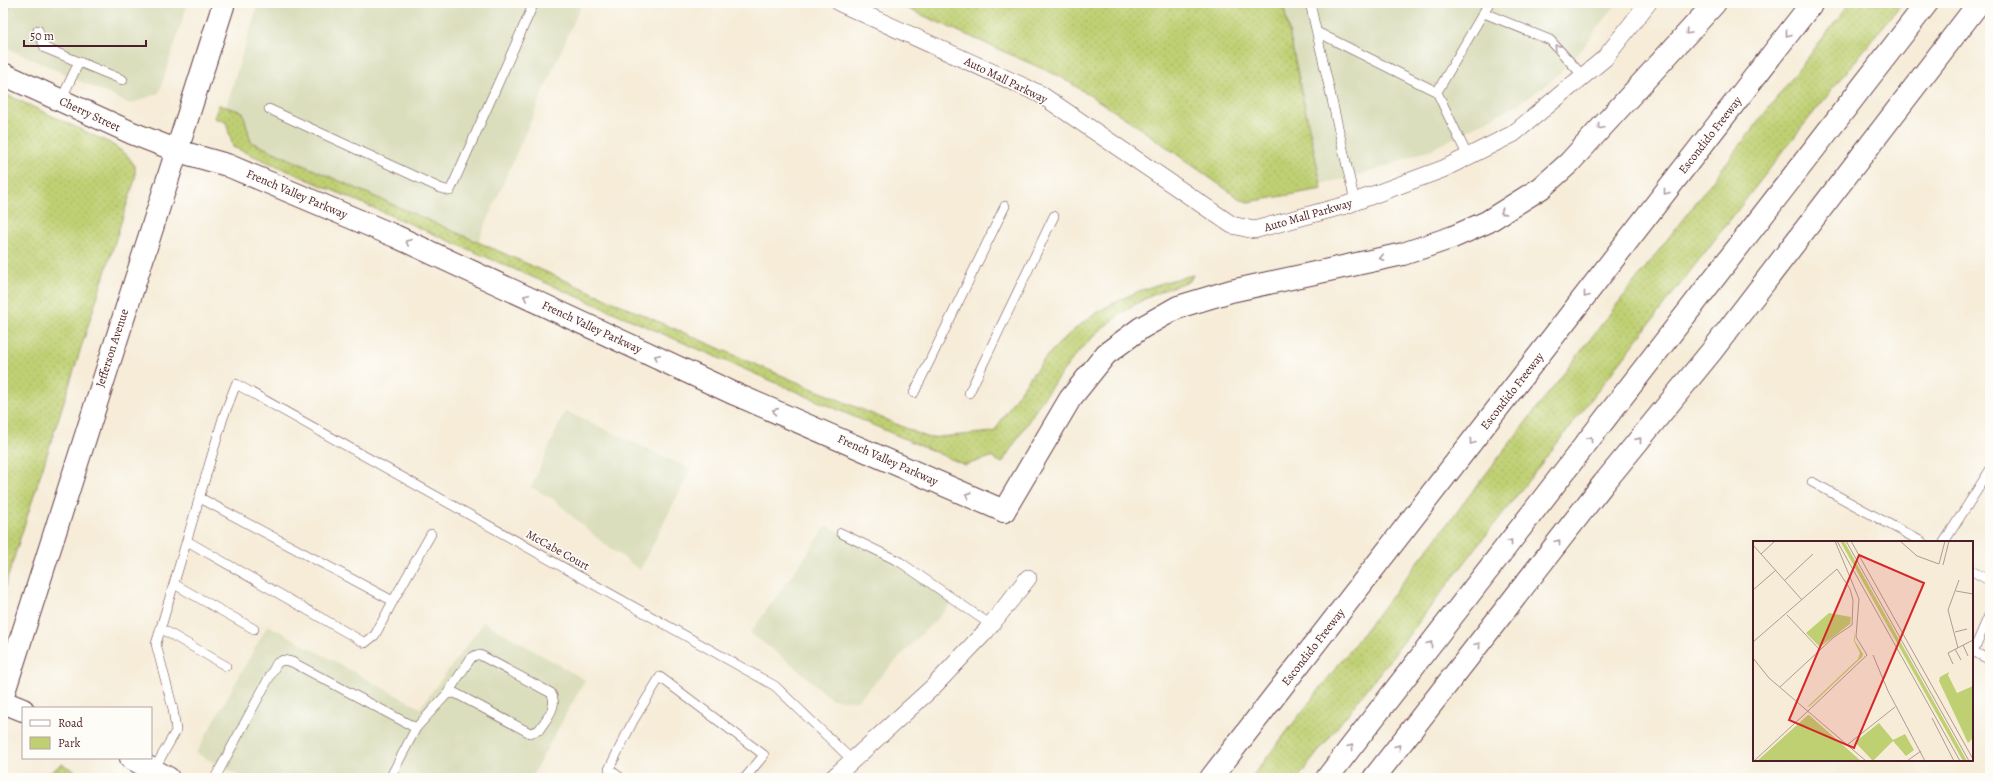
<svg xmlns="http://www.w3.org/2000/svg" width="1993" height="781" font-family="Alegreya,serif">
  <style>
    .built { fill: #dbdebd }
    .green { fill: url(#green-dots); stroke: #84784f }
    .lines { fill: none; stroke-linecap: round; stroke-linejoin: round }
    .lane-casing { stroke: #643e45; stroke-width: 10 }
    .street-casing { stroke: #643e45; stroke-width: 18 }
    .secondary-casing { stroke: #643e45; stroke-width: 24 }
    .primary-casing { stroke: #643e45; stroke-width: 24 }
    .highway-casing { stroke: #643e45; stroke-width: 24 }
    .lane { stroke: #fff; stroke-width: 9 }
    .street { stroke: #fff; stroke-width: 17 }
    .secondary { stroke: #fff; stroke-width: 22 }
    .primary { stroke: #fff; stroke-width: 22 }
    .highway { stroke: #fff; stroke-width: 22 }
    .oneway { stroke: #ae9aa0 }
    .labels { text-anchor: middle; stroke-width: 3.5; stroke-linejoin: round; paint-order: stroke }
    .street-label { font-size: 12px; fill: #4a1f2b; stroke: #fdfcf7 }
    .inset-road { fill: none; stroke: #b19a93; stroke-width: 1 }
    .view { fill: #d62828; fill-opacity: 0.15; stroke: #d62828; stroke-width: 2 }
    .inset-edge { fill: none; stroke: #4a1f2b; stroke-width: 2 }
  </style>
  <defs>
    <pattern id="green-dots" width="8" height="8" patternUnits="userSpaceOnUse"><rect width="8" height="8" fill="#bfd073"/><path d="M2 2h.1M6 6h.1" fill="none" stroke="#a6b264" stroke-width="1.8" stroke-linecap="round"/></pattern>
  </defs>
  <rect width="100%" height="100%" fill="#fdfcf7"/>
  <filter id="ink" filterUnits="userSpaceOnUse"><feTurbulence type="fractalNoise" baseFrequency=".025" numOctaves="2"/><feDisplacementMap in="SourceGraphic" scale="8" xChannelSelector="R" yChannelSelector="G"/><feConvolveMatrix kernelMatrix="1 2 1 2 8 2 1 2 1" color-interpolation-filters="sRGB"/></filter>
  <filter id="wash" filterUnits="userSpaceOnUse"><feTurbulence type="fractalNoise" baseFrequency=".012" numOctaves="4" result="noise"/><feDisplacementMap in="SourceGraphic" scale="16" xChannelSelector="R" yChannelSelector="G"/><feGaussianBlur stdDeviation="0.9" result="paint"/><feColorMatrix in="noise" values="0 0 0 0 0 0 0 0 0 0 0 0 0 0 0 0 0 1.4 0 .05"/><feComposite in="paint" operator="in"/></filter>
  <g filter="url(#wash)">
    <rect width="100%" height="100%" fill="#f6ecd8"/>
    <!-- built -->
    <path class="built" d="M3 3H188L159 93 130 104 3 46Z
      M258 3H582L478 242 251 142 243 112 226 107Z
      M1283 3H1617L1582 49 1561 72 1544 87 1518 104 1434 148 1393 164 1357 176 1321 184Z
      M565 411 691 469 640 570 598 539 553 499 531 487Z
      M827 526 873 547 954 601 857 701 831 699 794 666 750 633Z
      M484 622 585 680 531 778H243L196 753 268 625 420 708Z"/>
    <!-- green -->
    <path class="green" d="M895 3H1283L1322 189 1249 202 1241 200 1133 123 1061 77Z
      M1850 3H1902L1798 132 1298 778H1251Z
      M3 93 110 143 127 155 135 166V179L3 592Z
      M219 105 243 112 251 142 750 362 929 438 994 432C1007 411 1020 390 1035 371 1076 317 1128 289 1193 275L1190 281C1092 309 1053 383 1002 463L991 457 965 465 233 147 226 122 214 118Z
      M62 764 87 778H43Z"/>
  </g>
  <g filter="url(#ink)">
    <g class="lines">
      <defs>
        <path id="lane" d="M1310 3 1355 202
          M3 8 5 3
          M1484 13 1550 40 1583 76
          M38 30 45 48 123 80
          M1317 32 1437 92
          M61 100 79 62
          M269 109 440 188 450 191 534 3
          M1468 157 1437 92 1489 3
          M914 393 1005 206
          M969 393 1054 216
          M1812 482 1922 542
          M200 498 393 601 431 534
          M841 533 900 562 991 625
          M187 541 365 643 375 635 393 601
          M1944 542 1990 470
          M1972 571 1990 581
          M174 584 254 629
          M160 628 226 666
          M1972 651 1990 660
          M1973 652 1990 613
          M153 771 176 731 173 709 156 644 223 418 236 384 775 686 852 760
          M215 778 277 663 283 660 292 662 416 728
          M390 778 416 728 446 695 447 694 471 658 476 655H480L551 693C559 706 546 719 539 730L530 733 455 693 447 694
          M621 778 609 769 633 721 660 677 764 755 745 778"/>
        <path id="street" d="M840 3 1040 94 1232 225 1254 230 1346 205 1443 169 1513 134 1605 58 1648 3
          M833 778 932 688 986 631 1028 578"/>
        <path id="secondary" d="M3 74 132 133 178 151 227 165 395 236 735 394 1004 511
          M3 702 23 710
          M131 758 168 778"/>
        <path id="primary" d="M3 695 224 3"/>
        <path id="highway" d="M1004 511 1070 399 1106 354 1141 328 1178 307 1231 291 1403 254 1453 237 1487 222 1541 188 1569 163 1715 3
          M1211 778 1812 3
          M1327 778 1927 3
          M1374 778 1604 483 1711 352 1979 3"/>
      </defs>
      <!-- lane casing -->
      <use href="#lane" class="lane-casing"/>
      <!-- street casing -->
      <use href="#street" class="street-casing"/>
      <!-- secondary casing -->
      <use href="#secondary" class="secondary-casing"/>
      <!-- primary casing -->
      <use href="#primary" class="primary-casing"/>
      <!-- highway casing -->
      <use href="#highway" class="highway-casing"/>
      <!-- lane -->
      <use href="#lane" class="lane"/>
      <!-- street -->
      <use href="#street" class="street"/>
      <!-- secondary -->
      <use href="#secondary" class="secondary"/>
      <!-- primary -->
      <use href="#primary" class="primary"/>
      <!-- highway -->
      <use href="#highway" class="highway"/>
    </g>
    <!-- one-way arrows -->
    <defs><path id="oneway-chevron" d="M-2-3.5L2.5 0L-2 3.5" fill="none" stroke-width="1.6" stroke-linecap="round" stroke-linejoin="round"/></defs>
    <g class="oneway">
      <use href="#oneway-chevron" transform="translate(1688 32) rotate(133)"/>
      <use href="#oneway-chevron" transform="translate(1788 34) rotate(128)"/>
      <use href="#oneway-chevron" transform="translate(1557 47) rotate(-133)"/>
      <use href="#oneway-chevron" transform="translate(1600 127) rotate(131)"/>
      <use href="#oneway-chevron" transform="translate(1666 192) rotate(128)"/>
      <use href="#oneway-chevron" transform="translate(1503 212) rotate(147)"/>
      <use href="#oneway-chevron" transform="translate(408 242) rotate(-155)"/>
      <use href="#oneway-chevron" transform="translate(1382 258) rotate(168)"/>
      <use href="#oneway-chevron" transform="translate(1586 295) rotate(128)"/>
      <use href="#oneway-chevron" transform="translate(526 297) rotate(-155)"/>
      <use href="#oneway-chevron" transform="translate(657 357) rotate(-155)"/>
      <use href="#oneway-chevron" transform="translate(775 411) rotate(-156)"/>
      <use href="#oneway-chevron" transform="translate(1590 439) rotate(-52)"/>
      <use href="#oneway-chevron" transform="translate(1639 440) rotate(-51)"/>
      <use href="#oneway-chevron" transform="translate(1472 442) rotate(128)"/>
      <use href="#oneway-chevron" transform="translate(968 495) rotate(-156)"/>
      <use href="#oneway-chevron" transform="translate(1510 542) rotate(-52)"/>
      <use href="#oneway-chevron" transform="translate(1558 542) rotate(-52)"/>
      <use href="#oneway-chevron" transform="translate(1430 644) rotate(-52)"/>
      <use href="#oneway-chevron" transform="translate(1478 645) rotate(-52)"/>
      <use href="#oneway-chevron" transform="translate(1351 747) rotate(-52)"/>
      <use href="#oneway-chevron" transform="translate(1398 747) rotate(-52)"/>
    </g>
  </g>
  <g class="labels">
    <!-- street labels -->
    <g class="street-label">
      <text transform="translate(1006 80) rotate(26)" y="4">Auto Mall Parkway</text>
      <text transform="translate(90 114) rotate(25)" y="4">Cherry Street</text>
      <text transform="translate(1710 135) rotate(-52)" y="4">Escondido Freeway</text>
      <text transform="translate(297 194) rotate(23)" y="4">French Valley Parkway</text>
      <text transform="translate(1308 215) rotate(-16)" y="4">Auto Mall Parkway</text>
      <text transform="translate(592 327) rotate(25)" y="4">French Valley Parkway</text>
      <text transform="translate(112 348) rotate(-72)" y="4">Jefferson Avenue</text>
      <text transform="translate(1512 391) rotate(-52)" y="4">Escondido Freeway</text>
      <text transform="translate(888 460) rotate(24)" y="4">French Valley Parkway</text>
      <text transform="translate(558 550) rotate(29)" y="4">McCabe Court</text>
      <text transform="translate(1313 647) rotate(-52)" y="4">Escondido Freeway</text>
    </g>
  </g>
  <!-- overview -->
  <g transform="translate(1753 541)">
    <rect width="220" height="220" fill="#f6ecd8"/>
    <path d="M87 0H91L214 220H210ZM76 72 98 76 97 83 67 106 53 92ZM101 90 102 100 110 113 109 116 57 165 54 166 105 118 107 112 101 100ZM196 131 195 134 204 152 220 145V197L215 202 186 140 187 136ZM55 174H56L108 220H4ZM126 182 140 199 152 193 161 209 153 215 140 200 120 220 102 201Z" fill="#bfd073"/>
    <path class="inset-road" d="M82 0 106 58 103 96 114 114M84 0 207 220M93 0 216 220M98 0 220 218M147 0 164 15 186 23M0 4 49 59M8 13 22 0M186 23 192 0M190 24 196 0M32 39 60 13M0 49 23 29M203 50 220 53M34 74 67 109M202 91 214 88M0 101 84 28 97 48 100 59 99 84 81 96 27 146M210 104 215 115M205 107 195 69 206 39M202 108 208 119M120 114 135 150 172 220M0 117 16 137 113 220M200 123 195 112 220 99M55 170 114 114M179 177 201 220M94 204 142 166M1 220 55 170M154 220 168 210"/>
    <path class="view" d="M106 14 171 42 101 207 36 179Z"/>
    <rect width="220" height="220" class="inset-edge"/>
  </g>
  <!-- margin -->
  <rect width="1993" height="781" fill="none" stroke="#fdfcf7" stroke-width="16"/>
  <!-- legend -->
  <rect x="22" y="707" width="130" height="52" fill="#fdfcf7" stroke="#b5a4a5"/>
  <rect x="30" y="720" width="20" height="6" fill="#ffffff" stroke="#b5a4a5"/>
  <text x="58" y="727" font-size="12" fill="#4a1f2b">Road</text>
  <rect x="30" y="737" width="20" height="12" fill="#bfd073" stroke="#b5a4a5"/>
  <text x="58" y="747" font-size="12" fill="#4a1f2b">Park</text>
  <!-- scale -->
  <path d="M24 40v6h122v-6" fill="none" stroke="#4a1f2b" stroke-width="2"/>
  <text x="30" y="40" font-size="12" fill="#4a1f2b" stroke="#fdfcf7" stroke-width="3" paint-order="stroke">50 m</text>
</svg>
